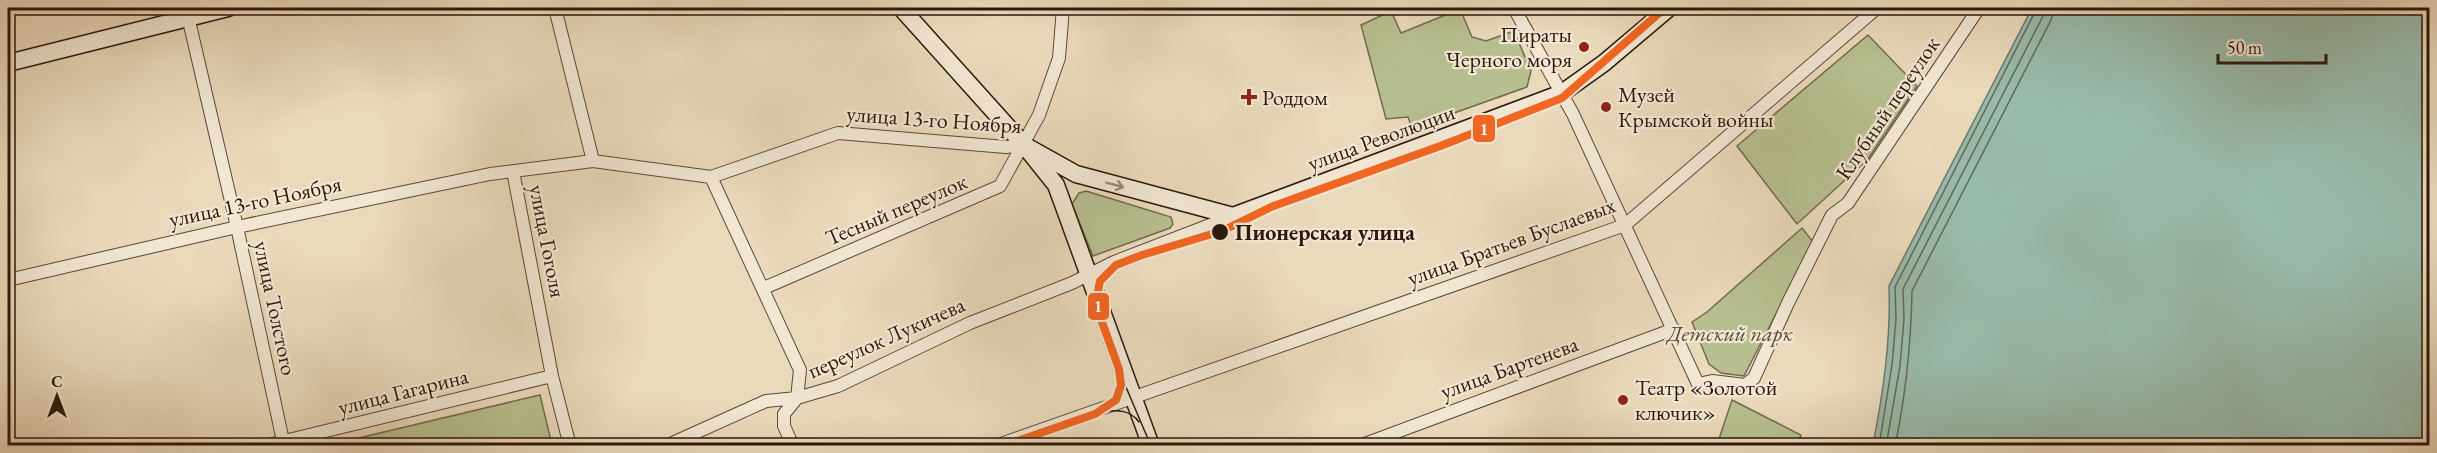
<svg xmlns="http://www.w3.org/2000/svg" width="2437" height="453" font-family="'EB Garamond',serif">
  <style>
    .green { fill: #b7bf90; stroke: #726b4d; stroke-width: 1.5 }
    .water { fill: #99bbab; stroke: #6d796b; stroke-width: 1.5 }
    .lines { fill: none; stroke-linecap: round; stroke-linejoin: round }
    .shore { stroke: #62695a; stroke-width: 1.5 }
    .street-casing { stroke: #5c4836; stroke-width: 14 }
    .secondary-casing { stroke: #2c170a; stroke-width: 19 }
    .street { stroke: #f1e7d3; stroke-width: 12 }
    .secondary { stroke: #f1e7d3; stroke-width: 16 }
    .tram { stroke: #2c170a; stroke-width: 1.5 }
    .tram-1-casing { stroke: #f1e7d3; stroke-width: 12 }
    .tram-1 { stroke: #f26522; stroke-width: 8 }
    .oneway { stroke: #988979 }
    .poi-dot { fill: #8f2418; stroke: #f1e7d3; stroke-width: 2 }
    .stop-dot { fill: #2c170a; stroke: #f1e7d3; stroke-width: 2 }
    .labels { text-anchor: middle; stroke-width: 4.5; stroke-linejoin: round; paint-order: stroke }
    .poi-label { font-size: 22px; fill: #2c170a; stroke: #f1e7d3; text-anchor: start }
    .street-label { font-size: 22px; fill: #2c170a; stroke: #f1e7d3 }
    .stop-label { font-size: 22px; font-weight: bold; fill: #2c170a; stroke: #f1e7d3; text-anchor: start }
    .park-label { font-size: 22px; font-style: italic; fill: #564932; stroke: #f1e7d3 }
    .line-badge { stroke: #f1e7d3; stroke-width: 2 }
    .badge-label { font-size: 16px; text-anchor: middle; font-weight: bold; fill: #fff }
  </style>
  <rect width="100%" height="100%" fill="#eadabc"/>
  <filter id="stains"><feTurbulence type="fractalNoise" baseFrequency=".00333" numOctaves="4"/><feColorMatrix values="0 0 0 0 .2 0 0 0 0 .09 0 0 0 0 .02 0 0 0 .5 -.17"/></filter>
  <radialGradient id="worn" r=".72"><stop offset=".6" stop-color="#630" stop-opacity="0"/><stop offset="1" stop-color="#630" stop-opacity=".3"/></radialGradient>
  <!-- green -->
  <path class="green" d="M1460 9 1472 37 1486 41 1514 31 1531 71 1527 87 1412 128 1408 117 1386 119 1361 25 1391 11 1401 33Z
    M1868 35 1917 86 1868 159 1797 224 1737 146Z
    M1086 191 1171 217 1173 224 1170 228 1093 256 1072 204 1079 193Z
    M1802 228 1813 242 1744 376 1721 373 1709 364 1692 322 1707 312Z
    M540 395 552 445H329Z
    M1732 400 1801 435 1797 445H1717Z"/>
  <!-- water -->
  <path class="water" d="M2032 8H2429V445H1873C1883 393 1891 340 1889 286Z"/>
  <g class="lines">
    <!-- shore -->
    <path class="shore" d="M1879 446 1892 365 1896 319 1895 287 2037 8
      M1886 446 1900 366 1904 319 1903 289 2043 16 2045 8
      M1895 446C1906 394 1911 343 1912 291L2051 20 2054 8"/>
    <defs>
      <path id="street" d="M186 8 237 227 283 441
        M1514 8 1573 114 1698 384 1712 381 1745 385 1754 378 1788 303 1832 215 1848 203 1979 8
        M593 161 711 177 838 133 1006 147 1024 145
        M513 171 552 376 570 446
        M711 177 800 370 797 398 784 414V426L793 446
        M8 280 237 227 490 174 593 161 555 8
        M764 288 1000 186 1039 115 1059 58 1063 8
        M264 446 552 376
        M666 446 766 401 797 398 838 386 970 323 1072 283 1114 262 1233 216
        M995 446 1625 225 1877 8
        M1359 446 1674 329"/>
      <path id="secondary" d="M901 8 1024 145 1056 185 1151 446
        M8 63 228 8
        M1024 145 1076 174 1233 216 1562 93 1604 63 1669 8"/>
    </defs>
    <!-- street casing -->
    <use href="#street" class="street-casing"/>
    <!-- secondary casing -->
    <use href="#secondary" class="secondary-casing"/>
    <!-- street -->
    <use href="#street" class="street"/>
    <!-- secondary -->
    <use href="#secondary" class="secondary"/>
    <!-- tram -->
    <path class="tram" d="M1120 373 1151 446
      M1102 412C1116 410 1130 409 1139 422"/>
    <defs>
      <path id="tram-1" d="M1003 446 1095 414 1116 400 1121 385 1119 369 1099 314 1097 297 1100 281 1116 265 1142 255 1222 231 1271 207 1443 145 1562 98 1665 8"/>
    </defs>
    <!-- tram-1 casing -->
    <use href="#tram-1" class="tram-1-casing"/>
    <!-- tram-1 -->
    <use href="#tram-1" class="tram-1"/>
  </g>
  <!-- one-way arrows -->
  <defs><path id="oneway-shaft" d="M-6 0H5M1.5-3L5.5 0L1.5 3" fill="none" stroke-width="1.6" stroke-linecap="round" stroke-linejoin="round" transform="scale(1.5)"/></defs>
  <use class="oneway" href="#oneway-shaft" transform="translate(1115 185) rotate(15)"/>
  <!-- markers -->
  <g class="poi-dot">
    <circle cx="1584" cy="47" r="6"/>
    <path d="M1246 88h6v6h6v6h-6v6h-6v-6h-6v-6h6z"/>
    <circle cx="1606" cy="107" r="6"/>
    <circle cx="1623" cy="400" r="6"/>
  </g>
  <circle class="stop-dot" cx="1220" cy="232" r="9"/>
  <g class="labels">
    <!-- poi labels -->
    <g class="poi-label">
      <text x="1572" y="42" text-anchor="end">Пираты<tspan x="1572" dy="25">Черного моря</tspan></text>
      <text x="1618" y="102">Музей<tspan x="1618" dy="25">Крымской войны</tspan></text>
      <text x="1262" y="105">Роддом</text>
      <text x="1635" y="395">Театр «Золотой<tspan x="1635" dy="25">ключик»</tspan></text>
    </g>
    <!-- street labels -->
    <g class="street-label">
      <text transform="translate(1887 108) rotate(-56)" y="8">Клубный переулок</text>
      <text transform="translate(934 119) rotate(4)" y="8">улица 13-го Ноября</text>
      <text transform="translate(1381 137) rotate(-20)" y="8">улица Революции</text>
      <text transform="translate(255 201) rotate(-12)" y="8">улица 13-го Ноября</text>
      <text transform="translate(896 209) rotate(-23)" y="8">Тесный переулок</text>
      <text transform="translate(548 241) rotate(79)" y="8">улица Гоголя</text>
      <text transform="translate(1511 241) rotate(-20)" y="8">улица Братьев Буслаевых</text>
      <text transform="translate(276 308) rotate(78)" y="8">улица Толстого</text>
      <text transform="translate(886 337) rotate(-24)" y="8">переулок Лукичева</text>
      <text transform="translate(1509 367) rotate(-20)" y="8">улица Бартенева</text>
      <text transform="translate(403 391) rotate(-14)" y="8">улица Гагарина</text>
    </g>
    <!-- stop labels -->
    <g class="stop-label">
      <text x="1235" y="240">Пионерская улица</text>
    </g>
    <!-- park labels -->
    <g class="park-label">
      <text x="1730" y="341">Детский парк</text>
    </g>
  </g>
  <g class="line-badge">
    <rect x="1472" y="114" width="24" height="29" rx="6" fill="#f26522"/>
    <rect x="1087" y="292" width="23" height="29" rx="6" fill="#f26522"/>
  </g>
  <g class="badge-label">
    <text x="1484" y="135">1</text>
    <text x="1098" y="312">1</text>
  </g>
  <!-- margin -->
  <rect width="2437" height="453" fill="none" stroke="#eadabc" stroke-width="30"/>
  <rect x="9" y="9" width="2419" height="435" fill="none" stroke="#2c170a" stroke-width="3"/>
  <rect x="15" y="15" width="2407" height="423" fill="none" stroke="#2c170a" stroke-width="1.5"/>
  <!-- north arrow -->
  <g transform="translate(57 396)" stroke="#f1e7d3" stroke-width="4.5" paint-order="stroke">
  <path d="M0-4.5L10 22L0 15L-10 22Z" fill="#2c170a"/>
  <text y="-9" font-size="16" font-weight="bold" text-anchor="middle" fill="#2c170a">С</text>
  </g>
  <!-- scale -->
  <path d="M2218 54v9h108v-9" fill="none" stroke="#2c170a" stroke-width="3"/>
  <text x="2227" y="54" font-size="18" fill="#2c170a" stroke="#f1e7d3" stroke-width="4.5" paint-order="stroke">50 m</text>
  <rect width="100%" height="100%" filter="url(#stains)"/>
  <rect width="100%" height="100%" fill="url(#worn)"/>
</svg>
